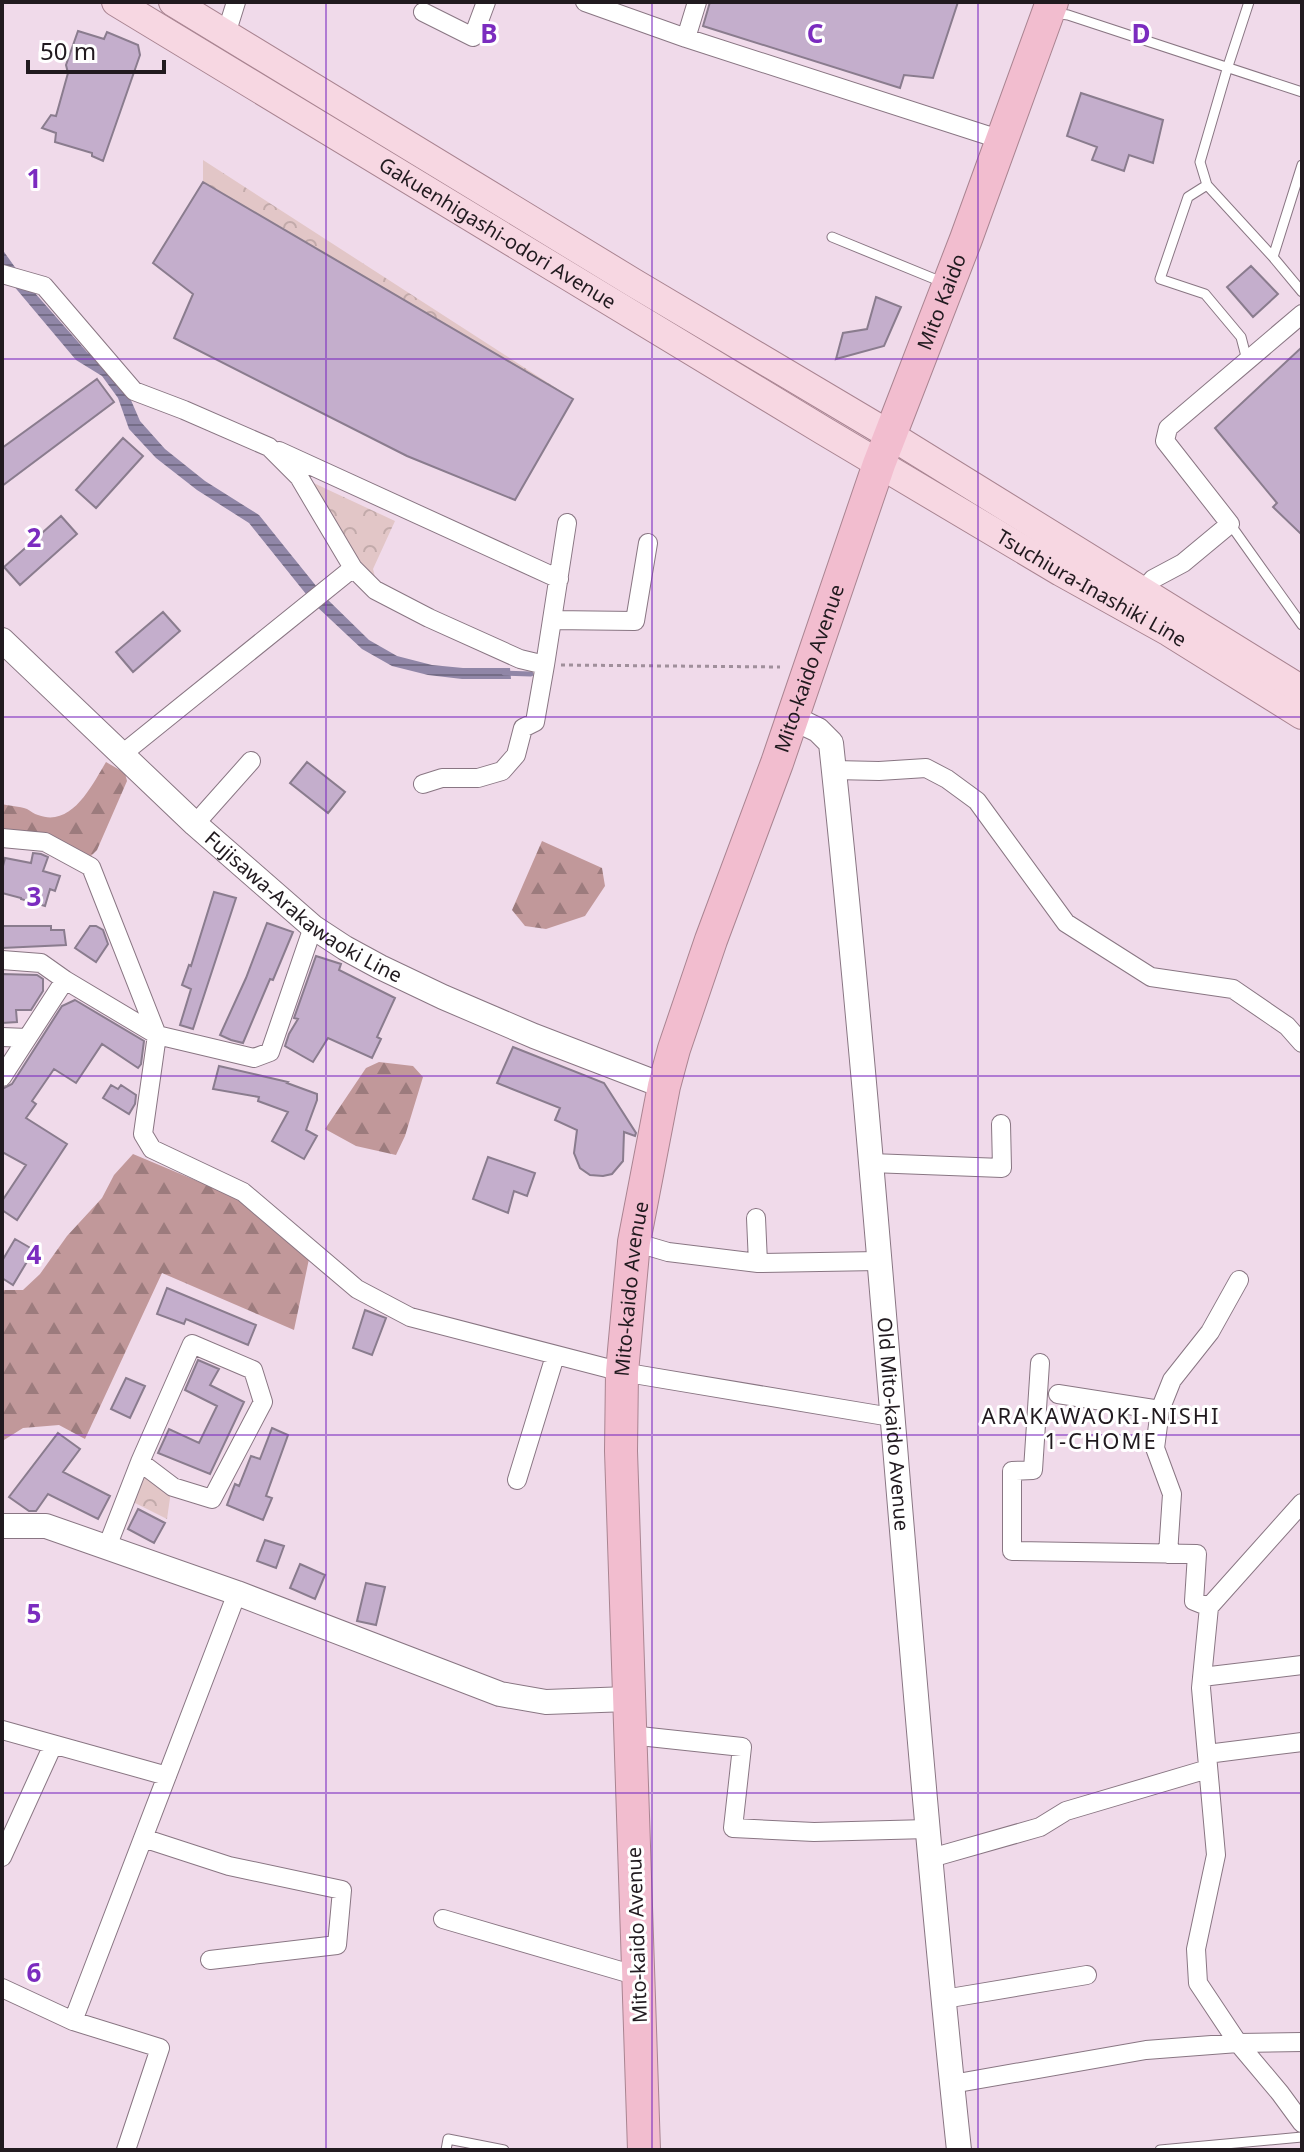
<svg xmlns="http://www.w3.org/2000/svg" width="1304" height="2152" font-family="'Noto Sans',sans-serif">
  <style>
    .forest { fill: url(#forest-firs) }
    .park { fill: url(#park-crowns) }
    .water { fill: url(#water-rules) }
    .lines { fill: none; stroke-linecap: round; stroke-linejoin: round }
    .stream { stroke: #9086a7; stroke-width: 5 }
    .building { fill: #c4aecc; stroke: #8a7c8e; stroke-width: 2 }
    .lane-casing { stroke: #897683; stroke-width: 11 }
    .street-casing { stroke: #897683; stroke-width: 20 }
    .secondary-casing { stroke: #897683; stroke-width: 26 }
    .primary-casing { stroke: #a98491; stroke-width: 30 }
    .highway-casing { stroke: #a98491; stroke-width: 34 }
    .path { stroke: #a08f9b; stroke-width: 3; stroke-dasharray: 4 4; stroke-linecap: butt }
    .lane { stroke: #fff; stroke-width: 9 }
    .street { stroke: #fff; stroke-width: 18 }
    .secondary { stroke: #fff; stroke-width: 24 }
    .primary { stroke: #f7d7e2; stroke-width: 28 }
    .highway { stroke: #f2bdcf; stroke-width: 32 }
    .grid { fill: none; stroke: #7b2cbf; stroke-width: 2; stroke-opacity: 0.55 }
    .labels { text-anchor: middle; stroke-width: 6; stroke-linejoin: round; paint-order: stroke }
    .street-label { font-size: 20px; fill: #211a1f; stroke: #fff }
    .neighbourhood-label { font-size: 22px; letter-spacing: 2px; fill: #211a1f; stroke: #fff }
    .grid-label { font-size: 26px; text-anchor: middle; font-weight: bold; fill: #7b2cbf; stroke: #fff; stroke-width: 6; stroke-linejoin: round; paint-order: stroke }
  </style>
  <defs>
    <pattern id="forest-firs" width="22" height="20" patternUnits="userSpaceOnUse" patternTransform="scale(2)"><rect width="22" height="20" fill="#c1989a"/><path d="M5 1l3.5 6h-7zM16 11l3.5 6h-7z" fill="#9c7b7d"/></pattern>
    <pattern id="park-crowns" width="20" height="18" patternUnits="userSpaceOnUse" patternTransform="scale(2)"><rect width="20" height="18" fill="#e2c6c7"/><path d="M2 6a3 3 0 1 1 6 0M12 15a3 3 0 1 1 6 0" fill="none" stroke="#c2aaaa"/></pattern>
    <pattern id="water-rules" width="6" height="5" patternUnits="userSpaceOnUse" patternTransform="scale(2)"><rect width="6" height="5" fill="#9086a7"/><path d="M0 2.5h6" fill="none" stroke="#756d87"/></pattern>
  </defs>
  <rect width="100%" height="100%" fill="#f0daea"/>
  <!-- forest -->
  <path class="forest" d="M106 762 125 773 127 781 97 850 89 858 2 832V804C10 806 19 806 27 809 31 811 34 814 38 815 72 828 92 785 106 762Z
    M542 841 602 868 605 886 585 916 546 929 525 926 512 910Z
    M379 1062 413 1066 423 1077 405 1136 396 1155 356 1146 325 1129 366 1068Z
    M133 1154 240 1199 309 1259 294 1330 162 1273 85 1439 59 1425 23 1428 4 1440H2V1290H23L40 1274 67 1236 102 1198 114 1175Z"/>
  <!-- park -->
  <path class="park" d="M203 160 573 399 203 182Z
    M305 479 395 521 373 569 377 585 357 564Z
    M141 1467 171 1491 167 1519 129 1500Z"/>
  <!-- water -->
  <path class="water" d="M2 249 27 284 87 352 112 369 127 391 140 421 165 449 205 481 259 515 325 597 369 640 397 656 432 665 463 668H510L511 679H462L428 675 392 666 362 649 314 604 249 523 197 490 156 458 129 429 118 398 102 376 76 360 2 272Z"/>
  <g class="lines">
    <!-- stream -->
    <path class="stream" d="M504 673 531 674"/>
  </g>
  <!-- building -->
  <path class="building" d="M710 2H958L933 78 904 75 900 88 703 26Z
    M78 31 104 39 107 32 138 45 140 55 103 161 92 156V153L55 142 56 133 42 128 51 115 56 116 68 73 66 65Z
    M1081 93 1163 120 1153 163 1129 155 1124 171 1092 160 1097 147 1067 136Z
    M203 182 573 399 515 500 407 456 174 338 193 294 153 263Z
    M1251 266 1278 294 1253 317 1227 287Z
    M876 297 901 307 884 346 836 359 843 333 867 329Z
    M1302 347V535L1273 507 1277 503 1215 428Z
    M97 379 114 402 2 486V448Z
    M123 438 143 456 96 508 76 490Z
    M61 516 77 534 20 585 4 567Z
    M163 612 180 631 133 672 116 652Z
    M307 762 345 792 328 813 290 783Z
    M33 853 41 854 48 857 43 871 60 876 55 891 50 889 45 906 21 899V898L2 893V870L5 858 31 863Z
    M214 892 236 898 193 1029 180 1025 191 989 182 985 189 965 191 966Z
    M267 923 293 932 273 980 270 979 243 1043 231 1040 220 1035 246 978Z
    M2 926H51V930H64L66 945 2 948Z
    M90 926H96L103 930 108 944 96 962 75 948Z
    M316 956 341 964 339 970 395 998 377 1037 381 1039 372 1058 328 1038 313 1062 285 1046 289 1034 298 1019 294 1018Z
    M2 974 37 975 43 979V991L31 1010H16L17 1022 2 1023Z
    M75 1000 144 1041 141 1064 138 1068 102 1044 76 1083 54 1069 32 1101 36 1104 26 1118 67 1144 17 1220 2 1210V1201L26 1165 2 1152V1089L12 1084 62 1006Z
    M513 1047 604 1083 636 1133 635 1136 624 1132 623 1161 612 1174 603 1176 590 1175 580 1168 574 1153 577 1130 555 1120 560 1108 497 1083Z
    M219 1066 288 1082 287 1083 317 1094V1100L306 1130 317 1136 304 1159 272 1141 288 1112 258 1101 259 1097 213 1089Z
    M111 1085 118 1089 121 1085 136 1095 135 1104 129 1114 103 1098Z
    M488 1157 535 1173 527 1196 514 1191 508 1213 473 1199Z
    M15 1239 34 1250 13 1285 2 1278V1261Z
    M167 1288 256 1325 248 1345 186 1319 184 1324 157 1314Z
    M365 1310 386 1318 372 1355 353 1348Z
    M198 1360 219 1369 210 1385 244 1402 210 1474 158 1453 169 1429 199 1443 217 1406 185 1390Z
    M126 1378 145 1386 130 1418 111 1409Z
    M272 1428 288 1435 266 1496 272 1498 263 1520 227 1505 235 1484 239 1486 251 1456 260 1459Z
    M58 1433 80 1449 63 1472 110 1496 98 1519 48 1494 36 1511H29L9 1497Z
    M138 1509 165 1523 154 1543 128 1529Z
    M265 1540 284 1546 276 1568 257 1561Z
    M300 1564 325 1575 315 1599 290 1588Z
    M366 1583 385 1587 376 1625 357 1621Z"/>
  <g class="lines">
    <defs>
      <path id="lane" d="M1249 2 1228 66 1200 162 1207 185 1273 257
        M1054 13 1068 15 1302 92
        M1302 165 1273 257 1302 292
        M1207 185 1188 197 1160 279 1205 294 1241 337 1247 360
        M832 237 942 282
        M1230 524 1302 625
        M446 2150 448 2139 504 2150
        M1160 2150 1302 2137"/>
      <path id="street" d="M585 2 686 38 1002 140
        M423 12 473 37 486 2
        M226 34 236 2
        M686 38 697 2
        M2 274 44 286 134 391 184 410 269 447 299 477 353 568 375 590 429 618 520 659 545 665 567 523
        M279 451 559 579
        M1142 592 1153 579 1183 563 1230 524 1165 441 1168 428 1302 314
        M552 620 635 621 648 543
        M121 755 353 568
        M834 770 879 771 926 768 947 779 977 801 1066 923 1151 977 1233 989 1287 1026 1302 1043
        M423 784 442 778H478L502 771 516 755 523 728 535 722 545 665
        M195 824 251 761
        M2 838 45 842 91 867 157 1035 254 1058 270 1052 313 927
        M2 960 41 963 65 980 157 1035 143 1134 152 1149 243 1192 357 1289 410 1317 622 1372 891 1417
        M2 1037 27 1038
        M2 1077 65 980
        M871 1163 1002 1168 1001 1124
        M756 1218 758 1263
        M634 1242 668 1252 758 1263 878 1261
        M1040 1363 1033 1470 1012 1471V1551L1197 1554 1194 1601 1209 1607
        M1058 1394 1160 1410
        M517 1480 555 1356
        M1302 1503 1209 1607 1201 1688 1216 1855 1196 1949 1198 1983 1238 2043 1280 2093 1302 2123
        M107 1547 140 1462 192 1344 253 1370 263 1402 212 1499 173 1487 140 1462
        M1168 1554 1172 1494 1155 1448 1160 1410 1172 1380 1210 1332 1239 1280
        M1202 1677 1302 1665
        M2 1730 167 1776
        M630 1735 742 1747 733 1828 814 1832 928 1829
        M1207 1754 1302 1742
        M143 1838 229 1866 342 1890 337 1945 210 1960
        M2 1857 53 1745
        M931 1858 1040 1827 1066 1811 1208 1769
        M443 1919 638 1976
        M2 1988 73 2021
        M944 1999 1087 1975
        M952 2084 1146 2050 1238 2043 1302 2042
        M126 2150 160 2048 73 2021 237 1593"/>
      <g id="secondary">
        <path id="s1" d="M2 640 195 824 313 927 345 948 380 967 443 997 534 1036 664 1086"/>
        <path id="s2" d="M793 718 818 730 831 743C881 1211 909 1682 959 2150"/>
        <path d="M2 1526H46L237 1593 500 1694 546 1702 628 1699"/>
      </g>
      <g id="primary">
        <path id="s3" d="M116 2 824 431 1061 572 1169 632 1302 715"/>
        <path d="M173 2 634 283 890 435 1302 690"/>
      </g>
      <g id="highway">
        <path id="s4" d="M644 2150 621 1451 622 1372 634 1242 664 1086 674 1049 711 940 777 763 879 464 966 239 1052 2"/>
      </g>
    </defs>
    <!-- lane casing -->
    <use href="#lane" class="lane-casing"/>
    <!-- street casing -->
    <use href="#street" class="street-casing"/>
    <!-- secondary casing -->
    <use href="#secondary" class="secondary-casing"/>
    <!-- primary casing -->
    <use href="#primary" class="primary-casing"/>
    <!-- highway casing -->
    <use href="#highway" class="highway-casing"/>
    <!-- path -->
    <path class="path" d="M561 665 780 667"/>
    <!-- lane -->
    <use href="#lane" class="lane"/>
    <!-- street -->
    <use href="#street" class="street"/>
    <!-- secondary -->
    <use href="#secondary" class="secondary"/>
    <!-- primary -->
    <use href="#primary" class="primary"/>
    <!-- highway -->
    <use href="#highway" class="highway"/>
  </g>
  <!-- grid -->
  <path class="grid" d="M326 2V2150M652 2V2150M978 2V2150M2 359H1302M2 717H1302M2 1076H1302M2 1435H1302M2 1793H1302"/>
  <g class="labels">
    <!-- street labels -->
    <g class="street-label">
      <text dy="7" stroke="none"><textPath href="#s3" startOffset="446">Gakuenhigashi-odori Avenue</textPath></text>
      <text dy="7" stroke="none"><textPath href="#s4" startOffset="1900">Mito Kaido</textPath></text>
      <text dy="7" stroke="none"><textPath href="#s3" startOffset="1138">Tsuchiura-Inashiki Line</textPath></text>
      <text dy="7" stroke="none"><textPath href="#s4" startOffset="1510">Mito-kaido Avenue</textPath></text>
      <text dy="7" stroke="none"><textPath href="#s1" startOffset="404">Fujisawa-Arakawaoki Line</textPath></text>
      <text dy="7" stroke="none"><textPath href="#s4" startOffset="862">Mito-kaido Avenue</textPath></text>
      <text dy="7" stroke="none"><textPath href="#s2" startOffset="730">Old Mito-kaido Avenue</textPath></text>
      <text transform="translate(637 1935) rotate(-92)" y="7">Mito-kaido Avenue</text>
    </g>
    <!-- neighbourhood labels -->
    <g class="neighbourhood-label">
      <text x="1101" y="1424">ARAKAWAOKI-NISHI<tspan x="1101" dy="25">1-CHOME</tspan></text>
    </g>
  </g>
  <g class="grid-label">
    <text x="489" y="43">B</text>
    <text x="815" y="43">C</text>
    <text x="1141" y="43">D</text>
    <text x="34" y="188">1</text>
    <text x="34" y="547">2</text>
    <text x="34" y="906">3</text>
    <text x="34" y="1264">4</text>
    <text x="34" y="1623">5</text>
    <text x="34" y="1982">6</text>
  </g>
  <!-- border -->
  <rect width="1304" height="2152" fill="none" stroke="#211a1f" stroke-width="8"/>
  <!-- scale -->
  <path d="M28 60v12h136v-12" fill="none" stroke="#211a1f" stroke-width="4"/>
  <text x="40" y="60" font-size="24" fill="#211a1f" stroke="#ffffff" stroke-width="6" paint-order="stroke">50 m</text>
</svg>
